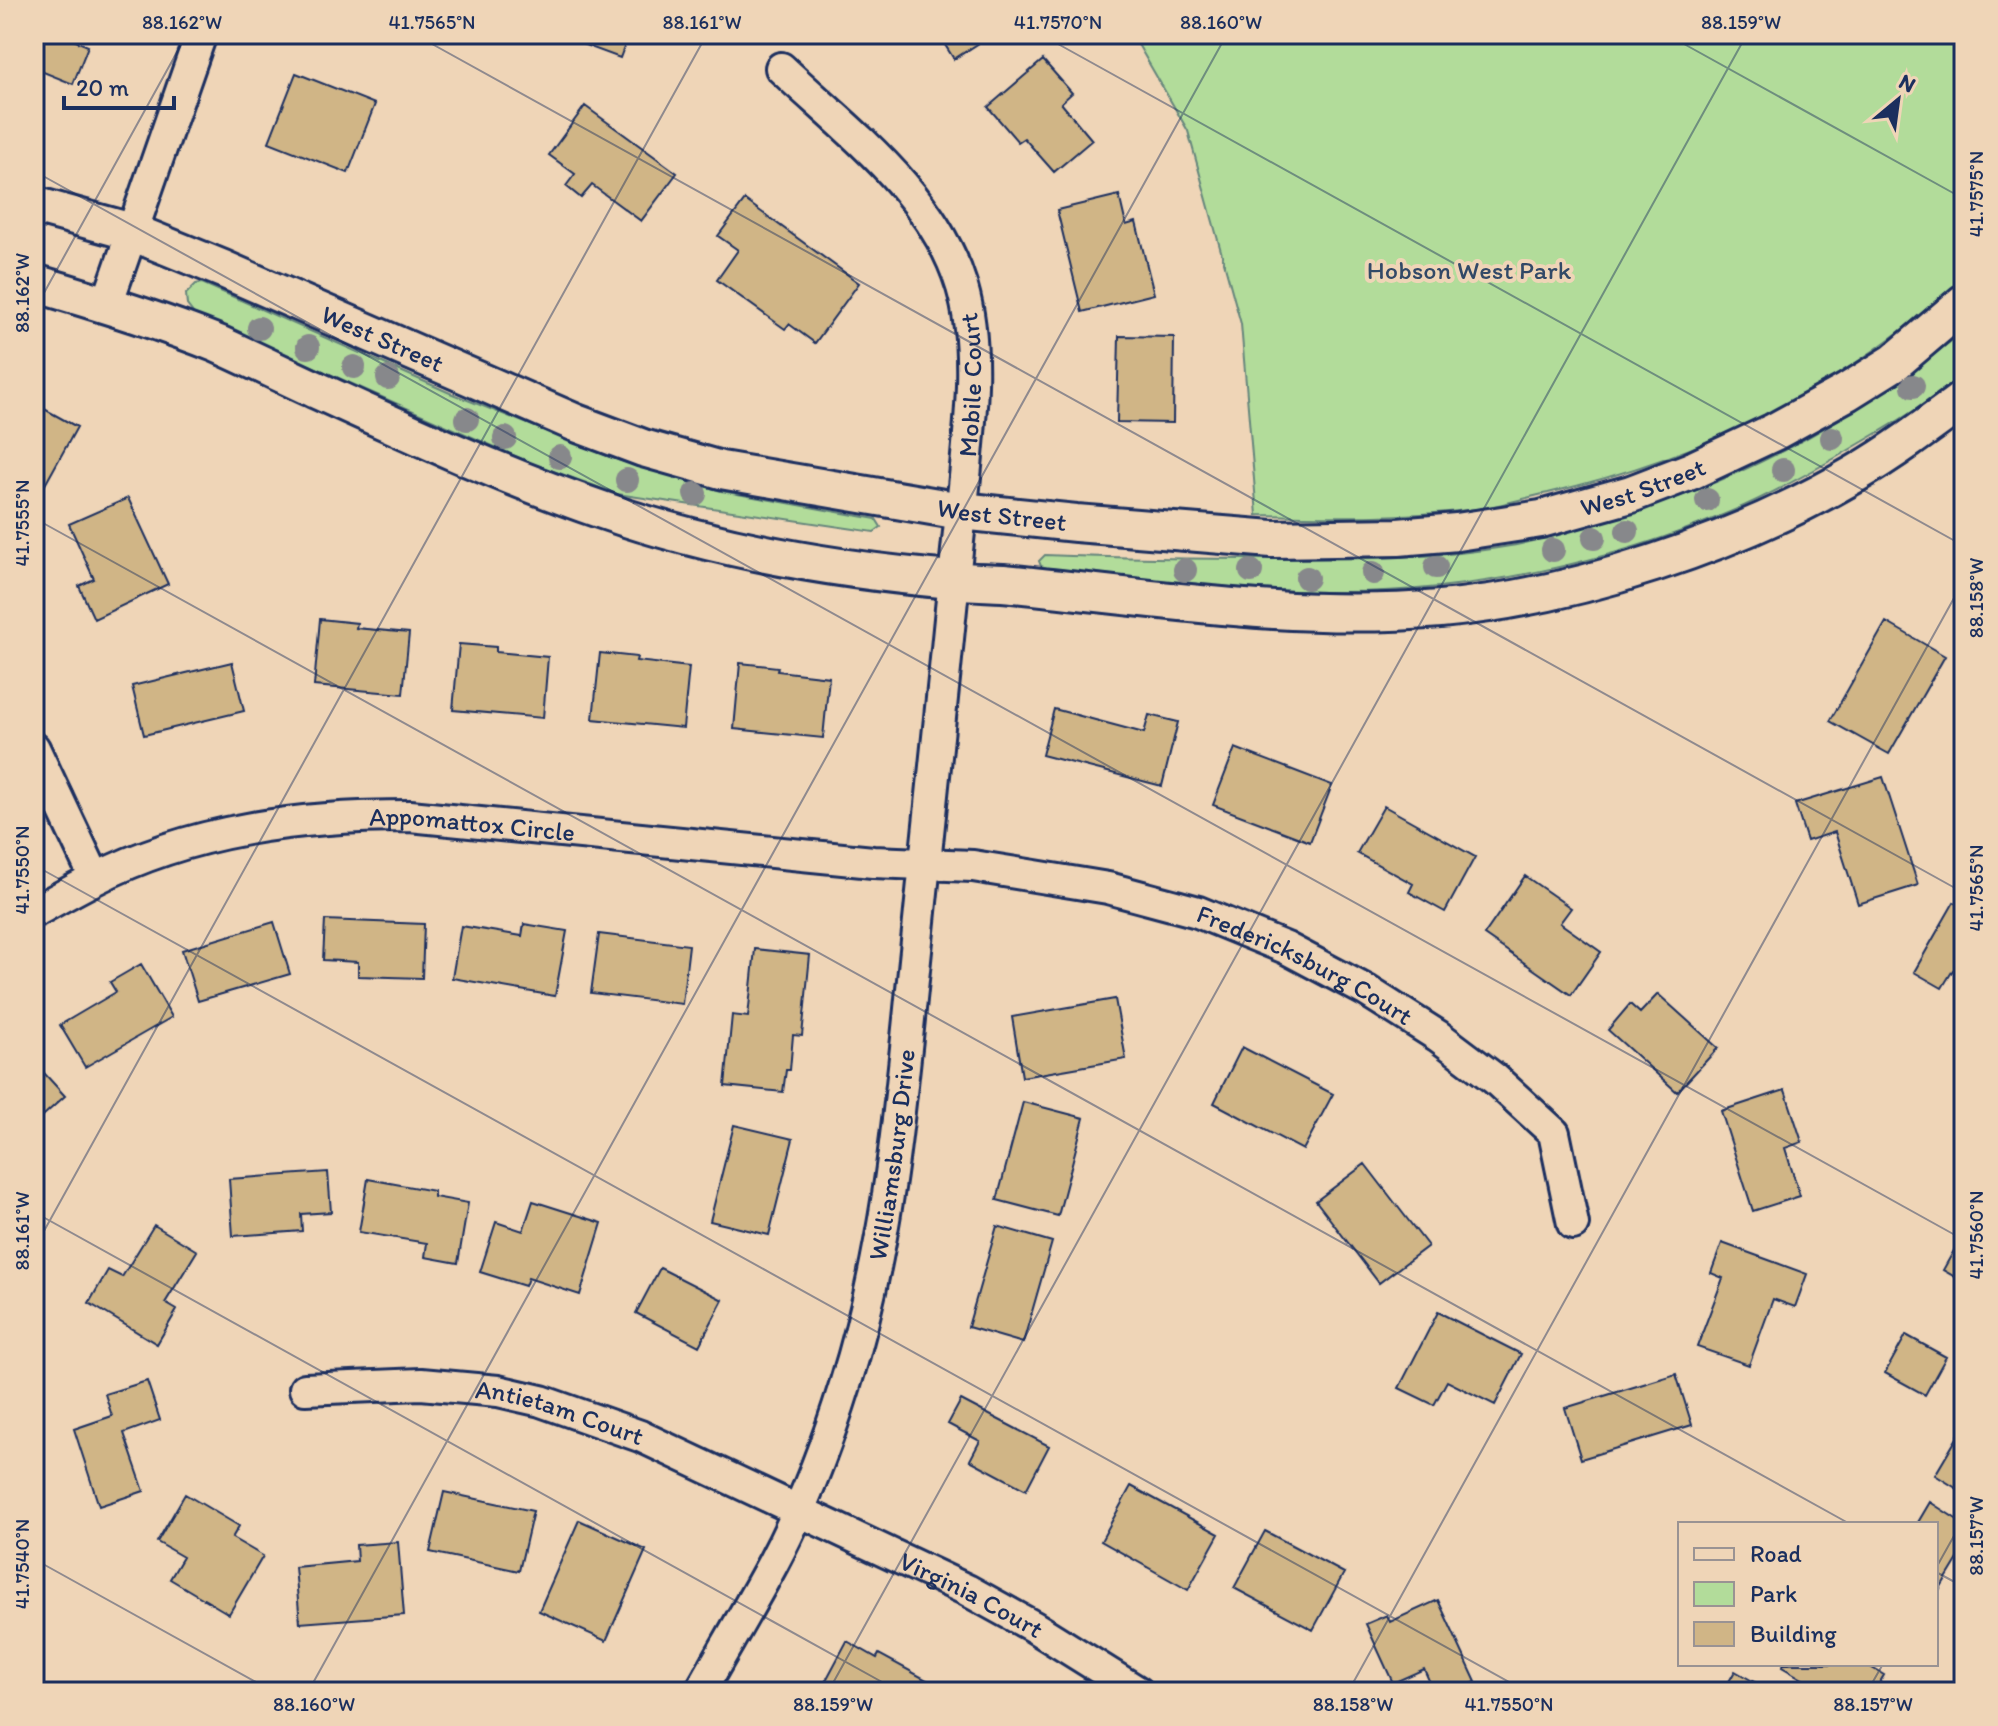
<svg xmlns="http://www.w3.org/2000/svg" width="1998" height="1726" font-family="Itim,sans-serif">
  <style>
    .green { fill: #b2dc9a; stroke: #66867c; stroke-width: 2 }
    .building { fill: #d0b586; stroke: #1b2f5e; stroke-width: 2 }
    .lines { fill: none; stroke-linecap: round; stroke-linejoin: round }
    .minor-casing { stroke: #1b2f5e; stroke-width: 36 }
    .tertiary-casing { stroke: #1b2f5e; stroke-width: 42 }
    .minor { stroke: #efd5b7; stroke-width: 30 }
    .tertiary { stroke: #efd5b7; stroke-width: 36 }
    .tree { fill: #87888b }
    .ticks { fill: none; stroke: #1b2f5e; stroke-width: 2; stroke-opacity: 0.45 }
    .labels { text-anchor: middle; stroke-width: 8; stroke-linejoin: round; paint-order: stroke }
    .park-label { font-size: 26px; fill: #324967; stroke: #efd5b7 }
    .street-label { font-size: 26px; fill: #1b2f5e; stroke: #efd5b7 }
    .neatline { fill: none; stroke: #1b2f5e; stroke-width: 3 }
    .ticks-label { font-size: 20px; text-anchor: middle; fill: #1b2f5e }
  </style>
  <rect width="100%" height="100%" fill="#efd5b7"/>
  <filter id="ink" filterUnits="userSpaceOnUse"><feTurbulence type="fractalNoise" baseFrequency=".0125" numOctaves="2"/><feDisplacementMap in="SourceGraphic" scale="16" xChannelSelector="R" yChannelSelector="G"/><feConvolveMatrix kernelMatrix="1 2 1 2 8 2 1 2 1" color-interpolation-filters="sRGB"/></filter>
  <g filter="url(#ink)">
    <!-- green -->
    <path class="green" d="M1132 34H1964V276C1849 387 1702 457 1548 493 1524 498 1500 506 1476 509 1404 518 1331 517 1257 515L1241 324 1188 131Z
      M202 283 450 393 618 460 721 491 876 519 881 527 874 532 617 494 531 463 194 314 187 305 186 294 196 284Z
      M1964 331V374C1932 401 1895 423 1859 444 1817 469 1775 493 1730 512 1610 563 1473 592 1342 592 1244 592 1145 578 1047 568L1041 566 1039 561 1045 555C1123 558 1202 559 1281 559 1357 559 1434 559 1510 546 1533 542 1557 534 1580 528 1730 488 1843 428 1964 331Z"/>
    <!-- building -->
    <path class="building" d="M34 34H59L88 46 73 84 41 71 34 89Z
      M564 34H629L620 58 563 37Z
      M938 34H993L954 59Z
      M1043 60 1072 93 1061 103 1092 140 1054 172 1024 138 1018 142 988 107Z
      M296 73 375 104 348 173 269 142Z
      M585 106 677 173 641 221 592 185 581 198 566 186 575 174 549 155Z
      M1119 195 1126 225 1136 222 1154 294 1082 312 1057 210Z
      M745 200 859 283 815 343 789 324 785 329 717 280 738 250 718 236Z
      M1119 336 1174 337 1173 423 1117 422Z
      M37 405 77 427 36 501 34 411Z
      M128 498 168 584 94 619 79 586 94 579 69 524Z
      M1964 575V602L1959 576Z
      M320 619 357 623 356 628 409 633 403 694 314 686Z
      M1886 622 1945 656 1889 754 1830 721Z
      M459 644 496 647V652L548 657 543 718 453 710Z
      M600 653 637 657 636 661 689 667 683 728 593 719Z
      M232 662 244 711 144 735 132 686Z
      M740 663 778 667 777 671 829 677 823 738 734 729Z
      M1054 709 1144 733 1149 715 1178 722 1162 786 1042 755Z
      M1235 748 1332 785 1310 842 1213 805Z
      M1883 777 1918 885 1858 904 1835 832 1807 841 1795 804Z
      M1384 806 1475 857 1445 912 1409 892 1413 884 1357 853Z
      M1525 876 1571 908 1560 923 1601 952 1571 995 1484 935Z
      M1954 902 1964 907V976L1953 970 1942 988 1914 972Z
      M325 920 424 924 422 978 358 976V962L323 960Z
      M274 922 290 974 198 1001 182 950Z
      M524 924 567 931 555 996 452 978 461 926 522 936Z
      M599 934 689 945 682 1004 591 993Z
      M755 949 810 955 802 1036 793 1035 790 1070H786L783 1092 725 1086 732 1015 748 1017Z
      M141 964 172 1017 85 1067 60 1025 116 992 110 982Z
      M1658 994 1718 1048 1677 1092 1608 1030 1630 1004 1640 1013Z
      M1115 999 1126 1059 1022 1077 1012 1017Z
      M1242 1047 1333 1094 1303 1150 1214 1103Z
      M34 1062 65 1096 34 1124Z
      M1785 1090 1802 1142 1785 1148 1800 1196 1753 1211 1721 1111Z
      M1023 1102 1084 1118 1058 1216 997 1200Z
      M734 1125 793 1139 769 1235 710 1221Z
      M1365 1164 1428 1246 1379 1283 1316 1201Z
      M328 1172 331 1212 301 1214 302 1231 233 1236 229 1179Z
      M368 1179 434 1191V1197L468 1203 458 1263 425 1257 427 1243 359 1232Z
      M533 1201 602 1223 580 1295 528 1278 525 1286 480 1272 496 1222 523 1231Z
      M154 1225 197 1251 165 1303 177 1310 157 1344 89 1303 108 1270 122 1277Z
      M997 1226 1052 1242 1023 1343 968 1327Z
      M1961 1238 1964 1240V1282L1943 1270Z
      M1722 1243 1807 1274 1795 1307 1773 1299 1749 1365 1697 1347 1723 1278 1711 1273Z
      M660 1268 723 1300 699 1346 636 1313Z
      M1438 1312 1521 1354 1495 1405 1447 1381 1434 1405 1399 1388Z
      M1906 1335 1946 1357 1925 1395 1885 1373Z
      M1676 1374 1692 1425 1581 1459 1565 1408Z
      M147 1381 160 1420 124 1433 144 1491 99 1506 74 1429 112 1416 105 1394Z
      M961 1400 1049 1446 1026 1490 970 1460 980 1441 948 1424Z
      M1964 1426V1493L1935 1475Z
      M1131 1486 1219 1534 1188 1590 1101 1541Z
      M444 1492 533 1511 519 1571 430 1552Z
      M185 1494 239 1526 232 1538 263 1556 229 1614 170 1579 183 1557 157 1542Z
      M1930 1502 1964 1524V1549L1936 1595V1524H1917Z
      M579 1520 646 1550 606 1641 539 1611Z
      M1265 1531 1344 1573 1313 1630 1234 1588Z
      M398 1542 404 1615 300 1623 295 1567 357 1561 356 1545Z
      M1438 1600 1476 1682 1454 1692H1434L1424 1669 1393 1683 1366 1624 1387 1615 1390 1622Z
      M847 1641 877 1658 879 1654 934 1684 930 1692H844L825 1682Z
      M1783 1664H1865L1884 1675 1874 1692H1825L1782 1667Z
      M1735 1671 1772 1692H1723Z"/>
    <g class="lines">
      <defs>
        <g id="minor">
          <path d="M107 304 201 34"/>
          <path d="M34 748 95 878"/>
          <path id="s1" d="M34 912C54 901 73 890 93 880 191 829 302 816 410 816L873 862 973 866 1108 888 1198 912 1286 948 1367 991 1438 1036 1495 1079 1554 1133 1573 1224"/>
          <path id="s2" d="M305 1389 421 1384 498 1391 541 1401 640 1436 967 1590 1034 1627 1138 1692"/>
          <path id="s3" d="M700 1692C724 1649 750 1606 773 1563 803 1507 826 1446 845 1385 885 1259 898 1130 911 999 922 889 934 779 945 669 951 608 957 547 964 487 970 424 980 348 962 287 934 194 849 132 781 68"/>
        </g>
        <g id="tertiary">
          <path id="s4" d="M34 205 132 232 223 269 576 423 643 448 721 470 961 511 1076 523 1272 539 1398 537 1457 532 1541 519 1631 494 1691 471 1774 432 1847 392 1895 362 1964 303"/>
          <path d="M34 283C96 301 158 320 218 344 249 358 280 373 310 387 406 431 503 476 602 510 714 549 834 570 952 580 969 582 986 582 1003 583 1148 597 1294 622 1440 609 1576 597 1737 543 1855 474 1893 452 1929 425 1964 399"/>
        </g>
      </defs>
      <!-- minor casing -->
      <use href="#minor" class="minor-casing"/>
      <!-- tertiary casing -->
      <use href="#tertiary" class="tertiary-casing"/>
      <!-- minor -->
      <use href="#minor" class="minor"/>
      <!-- tertiary -->
      <use href="#tertiary" class="tertiary"/>
    </g>
    <!-- trees -->
    <g class="tree">
      <circle cx="259" cy="328" r="12"/>
      <circle cx="308" cy="347" r="12"/>
      <circle cx="354" cy="367" r="12"/>
      <circle cx="388" cy="378" r="12"/>
      <circle cx="1913" cy="386" r="12"/>
      <circle cx="467" cy="419" r="12"/>
      <circle cx="505" cy="438" r="12"/>
      <circle cx="1832" cy="438" r="12"/>
      <circle cx="560" cy="457" r="12"/>
      <circle cx="1783" cy="470" r="12"/>
      <circle cx="627" cy="480" r="12"/>
      <circle cx="695" cy="494" r="12"/>
      <circle cx="1707" cy="500" r="12"/>
      <circle cx="1627" cy="531" r="12"/>
      <circle cx="1594" cy="538" r="12"/>
      <circle cx="1553" cy="550" r="12"/>
      <circle cx="1436" cy="567" r="12"/>
      <circle cx="1185" cy="570" r="12"/>
      <circle cx="1251" cy="571" r="12"/>
      <circle cx="1373" cy="573" r="12"/>
      <circle cx="1307" cy="578" r="12"/>
    </g>
  </g>
  <!-- ticks -->
  <path class="ticks" d="M414 34 1964 893M1040 34 1964 546M1666 34 1964 199M34 171 1964 1240M34 311 187 34M34 518 1850 1524M34 865 1527 1692M34 1212 900 1692M34 1249 707 34M34 1559 274 1692M1936 1568 1964 1518M1936 1572 1964 1587M308 1692 1227 34M828 1692 1747 34M1348 1692 1964 580M1867 1692 1883 1664"/>
  <g class="labels">
    <!-- park labels -->
    <g class="park-label">
      <text x="1469" y="279">Hobson West Park</text>
    </g>
    <!-- street labels -->
    <g class="street-label">
      <text dy="9" stroke="none"><textPath href="#s4" startOffset="374">West Street</textPath></text>
      <text dy="9" stroke="none"><textPath href="#s3" startOffset="1350">Mobile Court</textPath></text>
      <text dy="9" stroke="none"><textPath href="#s4" startOffset="1670">West Street</textPath></text>
      <text dy="9" stroke="none"><textPath href="#s4" startOffset="1022">West Street</textPath></text>
      <text dy="9" stroke="none"><textPath href="#s1" startOffset="456">Appomattox Circle</textPath></text>
      <text dy="9" stroke="none"><textPath href="#s1" startOffset="1308">Fredericksburg Court</textPath></text>
      <text dy="9" stroke="none"><textPath href="#s3" startOffset="576">Williamsburg Drive</textPath></text>
      <text dy="9" stroke="none"><textPath href="#s2" startOffset="258">Antietam Court</textPath></text>
      <text dy="9" stroke="none"><textPath href="#s2" startOffset="710">Virginia Court</textPath></text>
    </g>
  </g>
  <!-- margin -->
  <rect width="1998" height="1726" fill="none" stroke="#efd5b7" stroke-width="88"/>
  <!-- legend -->
  <rect x="1678" y="1522" width="260" height="144" fill="#efd5b7" stroke="#9a9393" stroke-width="2"/>
  <rect x="1694" y="1548" width="40" height="12" fill="#efd5b7" stroke="#9a9393" stroke-width="2"/>
  <text x="1750" y="1562" font-size="24" fill="#1b2f5e">Road</text>
  <rect x="1694" y="1582" width="40" height="24" fill="#b2dc9a" stroke="#9a9393" stroke-width="2"/>
  <text x="1750" y="1602" font-size="24" fill="#1b2f5e">Park</text>
  <rect x="1694" y="1622" width="40" height="24" fill="#d0b586" stroke="#9a9393" stroke-width="2"/>
  <text x="1750" y="1642" font-size="24" fill="#1b2f5e">Building</text>
  <!-- north arrow -->
  <g transform="translate(1898 100) rotate(29)" stroke="#efd5b7" stroke-width="6" paint-order="stroke">
  <path d="M0-6L14 30L0 20L-14 30Z" fill="#1b2f5e"/>
  <text y="-12" font-size="22" font-weight="bold" text-anchor="middle" fill="#1b2f5e">N</text>
  </g>
  <!-- scale -->
  <path d="M64 96v12h110v-12" fill="none" stroke="#1b2f5e" stroke-width="4"/>
  <text x="76" y="96" font-size="24" fill="#1b2f5e" stroke="#efd5b7" stroke-width="6" paint-order="stroke">20 m</text>
  <rect x="44" y="44" width="1910" height="1638" class="neatline"/>
  <g class="ticks-label">
    <text x="182" y="29">88.162°W</text>
    <text x="432" y="29">41.7565°N</text>
    <text x="702" y="29">88.161°W</text>
    <text x="1058" y="29">41.7570°N</text>
    <text x="1221" y="29">88.160°W</text>
    <text x="1741" y="29">88.159°W</text>
    <text transform="translate(1976 194) rotate(-90)" y="7">41.7575°N</text>
    <text transform="translate(22 293) rotate(-90)" y="7">88.162°W</text>
    <text transform="translate(22 523) rotate(-90)" y="7">41.7555°N</text>
    <text transform="translate(1976 598) rotate(-90)" y="7">88.158°W</text>
    <text transform="translate(22 870) rotate(-90)" y="7">41.7550°N</text>
    <text transform="translate(1976 888) rotate(-90)" y="7">41.7565°N</text>
    <text transform="translate(22 1231) rotate(-90)" y="7">88.161°W</text>
    <text transform="translate(1976 1235) rotate(-90)" y="7">41.7560°N</text>
    <text transform="translate(1976 1536) rotate(-90)" y="7">88.157°W</text>
    <text transform="translate(22 1564) rotate(-90)" y="7">41.7540°N</text>
    <text x="314" y="1711">88.160°W</text>
    <text x="833" y="1711">88.159°W</text>
    <text x="1353" y="1711">88.158°W</text>
    <text x="1509" y="1711">41.7550°N</text>
    <text x="1873" y="1711">88.157°W</text>
  </g>
</svg>
